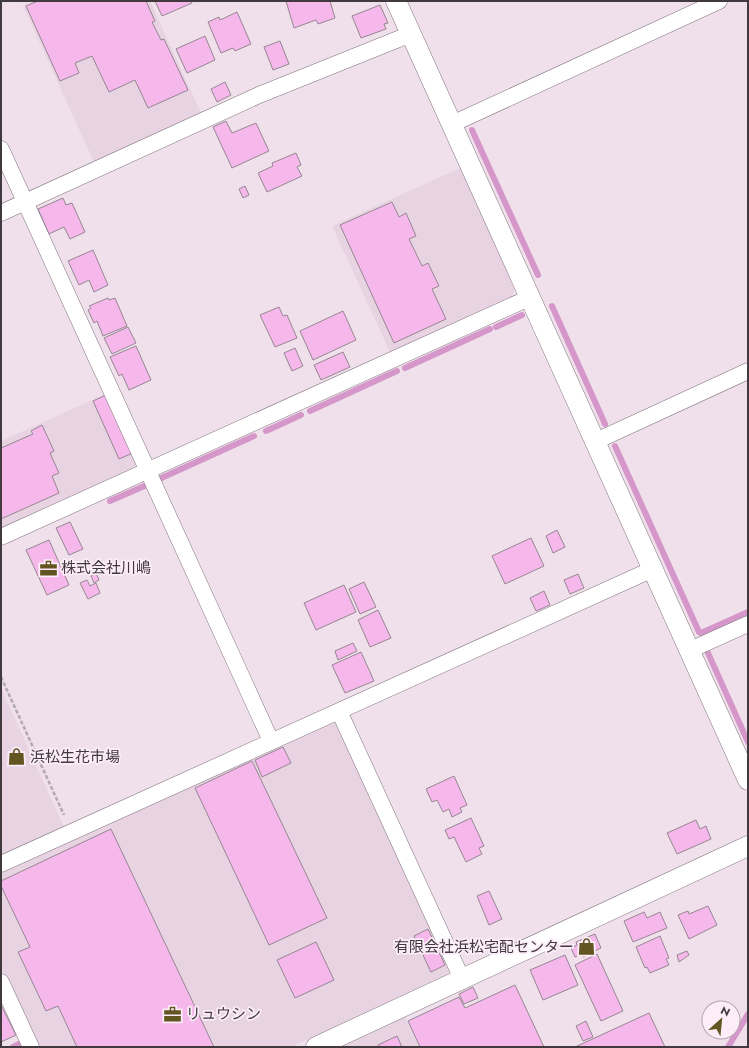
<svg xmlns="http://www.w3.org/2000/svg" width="749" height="1048" font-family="Jost,'Noto Sans JP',sans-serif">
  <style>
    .built { fill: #e8d3e3 }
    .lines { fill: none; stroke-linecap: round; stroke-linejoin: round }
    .stream { stroke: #d597c9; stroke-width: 6 }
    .building { fill: #f6b7ea; stroke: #948792 }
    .minor-casing { stroke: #82757f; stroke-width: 17 }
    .tertiary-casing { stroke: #82757f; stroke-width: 21 }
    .path { stroke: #b5a9b2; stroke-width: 2.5; stroke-dasharray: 4 2; stroke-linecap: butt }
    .minor { stroke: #fff; stroke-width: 16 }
    .tertiary { stroke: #fff; stroke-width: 20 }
    .labels { text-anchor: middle; stroke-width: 3.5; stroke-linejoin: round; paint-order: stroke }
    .poi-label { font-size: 15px; fill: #403a3f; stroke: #fcedf9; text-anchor: start }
  </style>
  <rect width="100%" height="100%" fill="#efe0eb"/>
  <!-- built -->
  <path class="built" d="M34 1H150L201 113 94 162 23 6Z
    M460 168 515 289 512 297 390 352 332 226Z
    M108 393 140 465 1 528V441Z
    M1 688 64 827 1 855Z
    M332 722 338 725 450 968 447 974 291 1047H39L1 967V872Z
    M405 1017 419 1047H342Z"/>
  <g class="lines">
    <!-- stream -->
    <path class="stream" d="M472 130 538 275
      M552 306 605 424
      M496 327 522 315
      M405 368 490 329
      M310 411 397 371
      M266 431 301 415
      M615 446 699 632
      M157 480 254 436
      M110 501 149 484
      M701 633 748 612
      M708 653 748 742
      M13 1047 21 1043 23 1047
      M728 1047 748 1014"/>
  </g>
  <!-- building -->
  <path class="building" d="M38 1H146L155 21 152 22 161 40 164 39 188 90 148 108 135 80 109 92 92 56 75 63 79 73 60 81 26 6Z
    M155 1H191L192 3 162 16Z
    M286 1H330L335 18 318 24 316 20 294 28Z
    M380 5 388 23 384 24 386 29 361 38 352 16Z
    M237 12 251 44 235 51 233 48 221 53 208 22 219 17 220 20Z
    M205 36 215 60 187 73 176 49Z
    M280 41 289 64 273 70 264 47Z
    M225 82 231 95 217 102 211 89Z
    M226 121 232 133 256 123 269 151 232 168 213 127Z
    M296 153 301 165 297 167 302 176 267 192 258 173 273 166 272 163Z
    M245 186 249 195 243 198 239 189Z
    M63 198 66 205 72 203 85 232 70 239 64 227 49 234 38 209Z
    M392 202 399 217 406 213 416 236 409 239 422 266 428 263 439 286 432 289 446 319 394 343 340 225Z
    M93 250 108 285 94 292 89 280 79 285 68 261Z
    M108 298 109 300 115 298 127 326 103 336 97 321 94 323 88 310 91 308 89 306Z
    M279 307 283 316 287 315 297 338 275 347 260 315Z
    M343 311 356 340 313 360 300 331Z
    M128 327 136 343 112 354 104 338Z
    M136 346 151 380 129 390 122 374 119 376 110 357Z
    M295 348 303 366 292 371 284 353Z
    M343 352 350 367 321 380 314 365Z
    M108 394 135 452 119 459 93 401Z
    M42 425 54 451 50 453 59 473 52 476 59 493 1 519V448L33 434 31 431Z
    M70 522 83 549 69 555 56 528Z
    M557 530 565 547 553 553 546 536Z
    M531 538 544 566 505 584 492 556Z
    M49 540 69 585 47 595 26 550Z
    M96 573 99 580 94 583 91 576Z
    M578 574 584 588 570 594 564 580Z
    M87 580 90 586 96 583 100 593 88 599 80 583Z
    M364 582 376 607 360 614 349 589Z
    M344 585 356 612 316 630 304 603Z
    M544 591 550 605 536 611 530 598Z
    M378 610 391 638 370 647 358 620Z
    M353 643 357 651 338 660 335 651Z
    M361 652 374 681 345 693 332 665Z
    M283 747 291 763 262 777 255 760Z
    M252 761 327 918 269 945 195 788Z
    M454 776 467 805 460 808 462 812 452 817 449 809 443 812 437 800 432 802 426 789Z
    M471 818 484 846 479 848 482 854 466 862 454 837 449 839 445 830Z
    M696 820 700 829 706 826 711 839 677 854 667 833Z
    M111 829 214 1047H77L58 1006 46 1011 18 952 30 947 1 886V881Z
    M489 891 502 919 489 925 477 896Z
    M708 906 717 925 689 939 678 915 688 911 689 914Z
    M644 912 647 918 660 912 667 928 633 942 624 921Z
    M428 929 445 965 431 972 414 936Z
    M595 934 601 948 583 957 582 954 575 957 571 948 577 945 576 942Z
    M660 936 669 958 666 959 669 965 650 973 647 967 645 968 636 947Z
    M316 942 334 980 295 998 277 960Z
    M687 951 689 955 679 962 677 955Z
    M597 954 623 1011 601 1021 575 965Z
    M565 955 578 985 543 1000 530 970Z
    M515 985 544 1047H420L408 1021 459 997 465 1008Z
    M473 987 478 998 464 1004 459 994Z
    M1 1005 16 1035 1 1042Z
    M649 1013 665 1047H575Z
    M586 1021 593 1037 583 1041 576 1026Z
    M397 1036 402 1047H379L378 1045Z"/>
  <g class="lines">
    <defs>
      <path id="minor" d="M452 124 719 1
        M1 149 271 741
        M1 213 259 95 411 34
        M596 441 748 371
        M1 537 531 297
        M690 650 748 624
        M339 711 462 979
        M1 864 653 569
        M1 982 31 1047"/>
      <path id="tertiary" d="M396 1 748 780
        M316 1047 748 846"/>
    </defs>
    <!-- minor casing -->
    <use href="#minor" class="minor-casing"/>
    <!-- tertiary casing -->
    <use href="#tertiary" class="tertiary-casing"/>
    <!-- path -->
    <path class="path" d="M1 677 64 815"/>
    <!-- minor -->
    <use href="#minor" class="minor"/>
    <!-- tertiary -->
    <use href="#tertiary" class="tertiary"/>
  </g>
  <!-- icons -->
  <defs>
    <symbol id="office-bare" viewBox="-9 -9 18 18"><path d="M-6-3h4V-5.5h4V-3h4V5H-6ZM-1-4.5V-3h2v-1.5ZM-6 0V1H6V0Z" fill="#625522" stroke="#fcedf9" stroke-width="2.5" paint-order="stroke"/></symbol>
    <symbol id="shop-bare" viewBox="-9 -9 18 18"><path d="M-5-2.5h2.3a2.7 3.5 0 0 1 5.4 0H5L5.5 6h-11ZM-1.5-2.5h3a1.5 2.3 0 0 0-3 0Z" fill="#625522" stroke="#fcedf9" stroke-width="2.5" paint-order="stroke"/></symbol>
  </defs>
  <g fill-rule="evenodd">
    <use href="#office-bare" x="36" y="556" width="25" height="25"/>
    <use href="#shop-bare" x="4" y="744" width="25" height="25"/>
    <use href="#shop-bare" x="574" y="934" width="25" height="25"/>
    <use href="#office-bare" x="160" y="1002" width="25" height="25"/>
  </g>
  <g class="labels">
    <!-- poi labels -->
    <g class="poi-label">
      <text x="61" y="573">株式会社川嶋</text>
      <text x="30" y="762">浜松生花市場</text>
      <text x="574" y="952" text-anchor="end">有限会社浜松宅配センター</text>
      <text x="186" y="1019">リュウシン</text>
    </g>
  </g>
  <!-- border -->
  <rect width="749" height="1048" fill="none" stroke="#403a3f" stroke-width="4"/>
  <!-- north arrow -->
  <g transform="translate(721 1020) rotate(27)"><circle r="19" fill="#fcedf9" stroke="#b1a5af"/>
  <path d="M0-3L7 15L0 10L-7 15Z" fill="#625522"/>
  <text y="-6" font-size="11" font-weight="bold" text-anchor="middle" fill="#403a3f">N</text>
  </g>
</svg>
